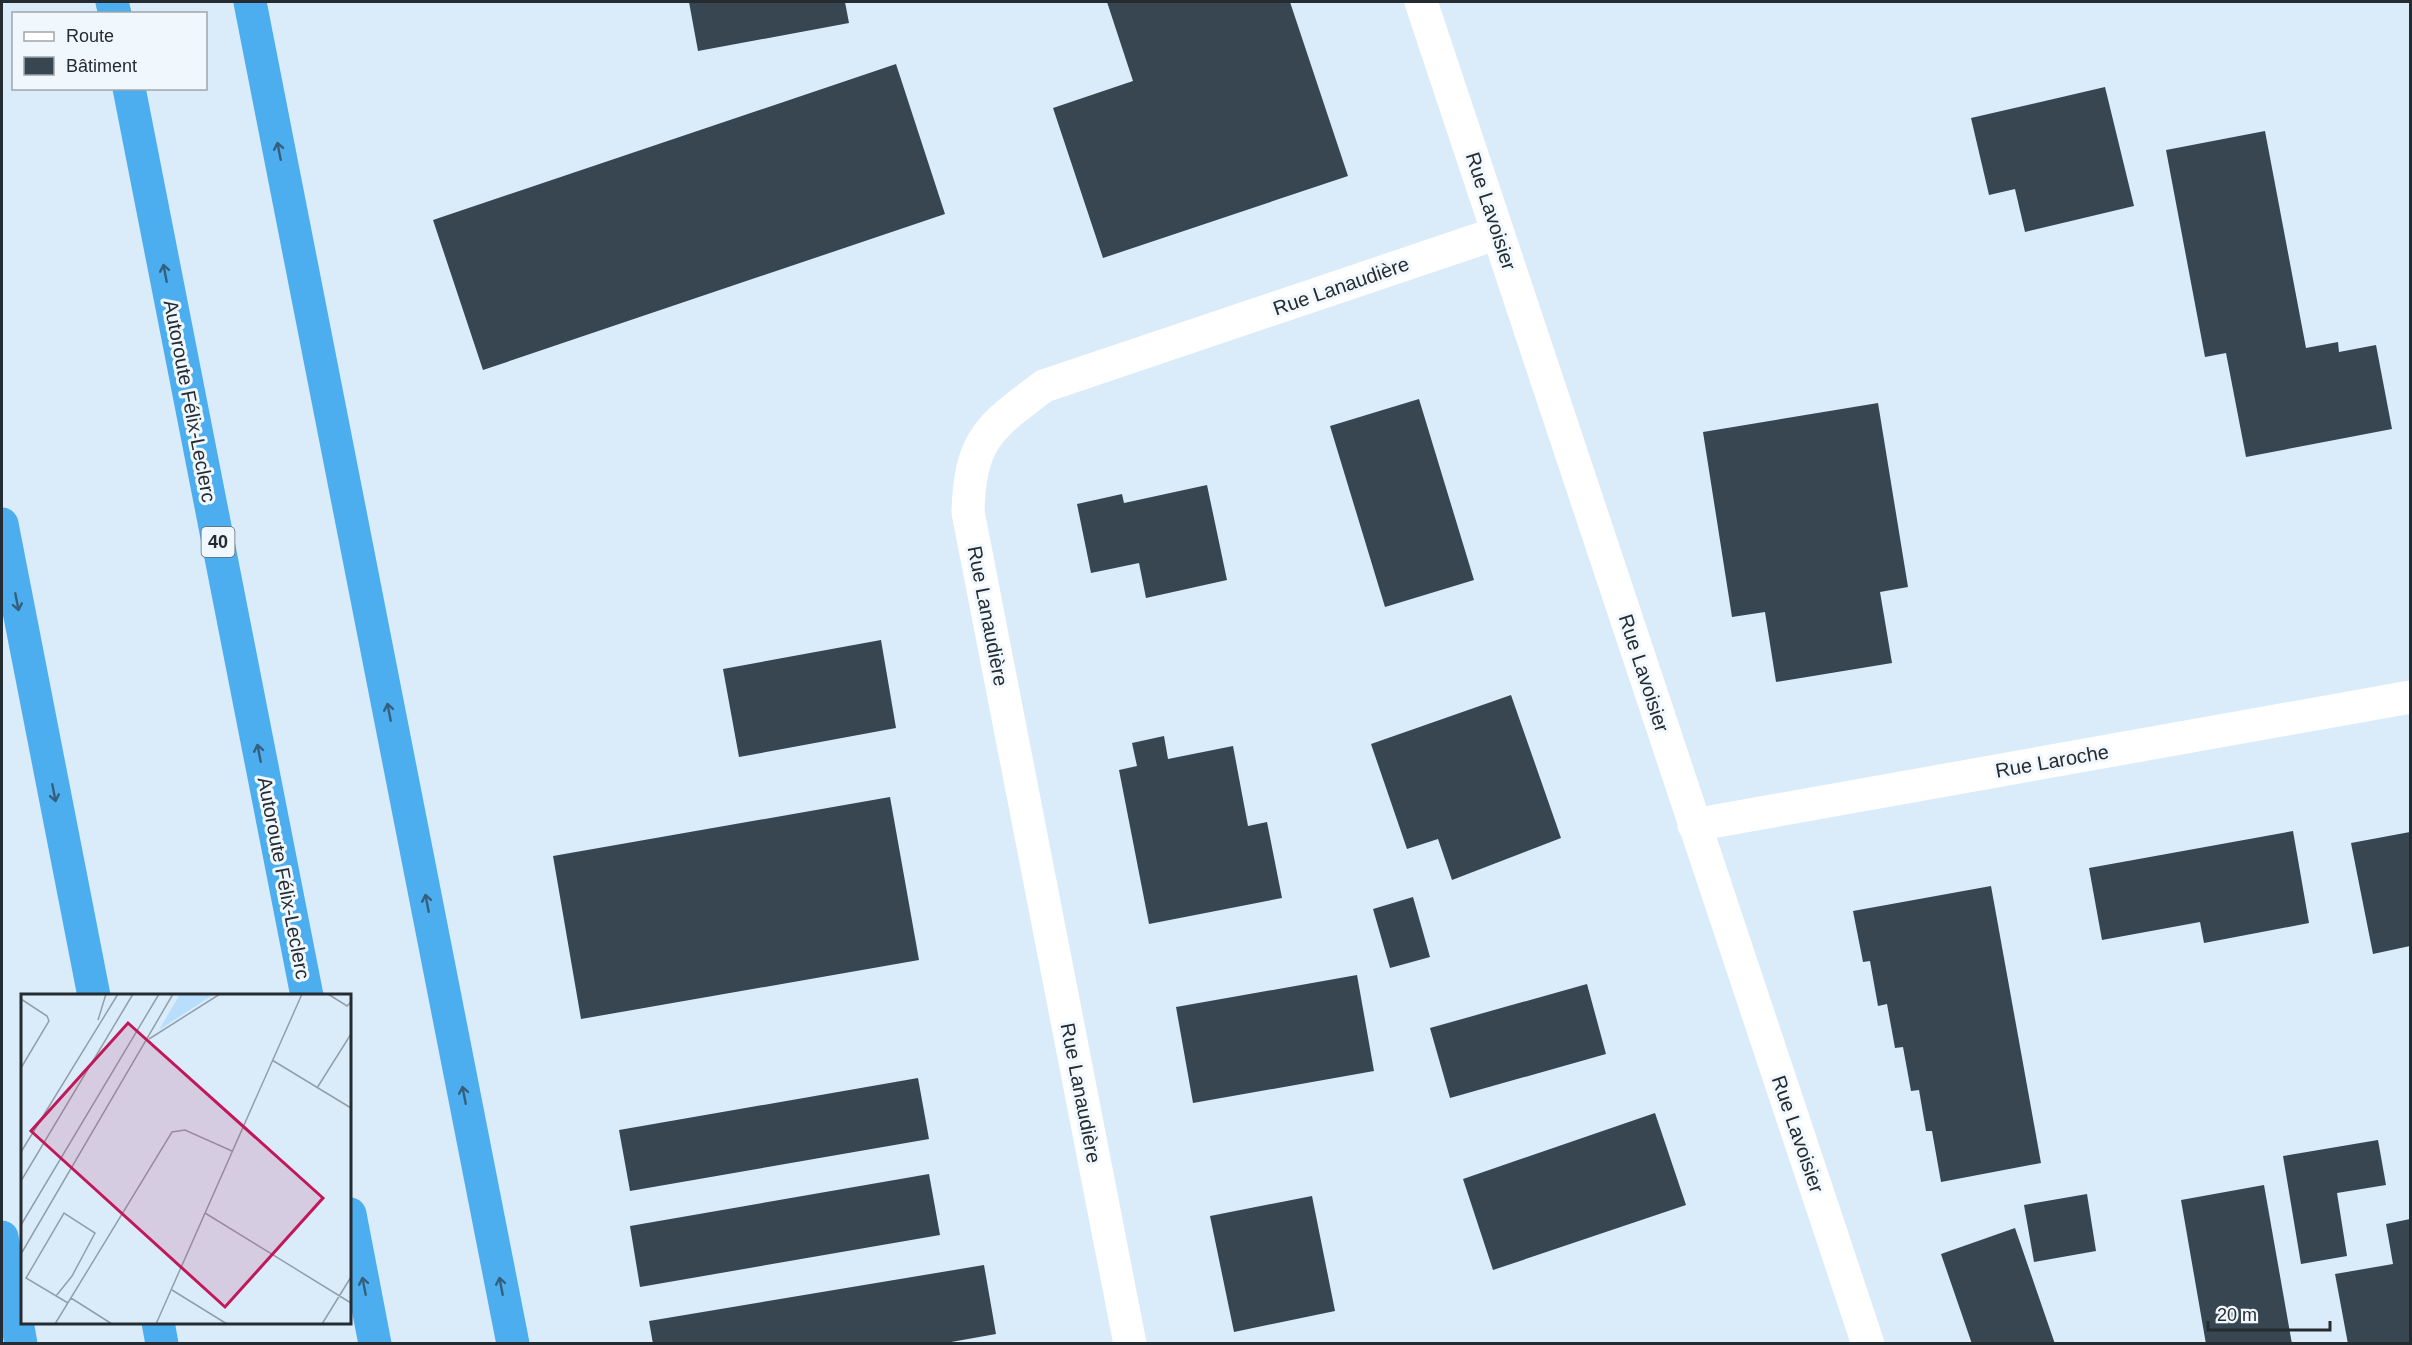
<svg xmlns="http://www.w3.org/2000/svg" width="2412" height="1345" font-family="Arial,sans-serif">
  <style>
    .building { fill: #374651 }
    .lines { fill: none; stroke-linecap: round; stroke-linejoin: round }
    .minor { stroke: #fff; stroke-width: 33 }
    .highway { stroke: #4daeef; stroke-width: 33 }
    .oneway { stroke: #35607d }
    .labels { text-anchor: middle; stroke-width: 6; stroke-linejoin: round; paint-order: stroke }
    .shield { fill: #f0f7fd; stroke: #62696e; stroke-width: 1.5 }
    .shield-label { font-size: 18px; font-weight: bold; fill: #252c31 }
    .street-label { font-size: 20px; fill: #252c31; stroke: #f0f7fd }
    .inset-road { fill: none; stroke: #929faa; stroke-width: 1.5 }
    .view { fill: #c2185b; fill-opacity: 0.15; stroke: #c2185b; stroke-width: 3 }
    .inset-edge { fill: none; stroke: #252c31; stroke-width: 3 }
  </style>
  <rect width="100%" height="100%" fill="#daecfa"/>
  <!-- building -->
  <path class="building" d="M689 2H845L849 23 698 51Z
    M1107 2H1290L1348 176 1103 258 1053 108 1133 81Z
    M896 64 945 214 483 370 433 220Z
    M2105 87 2134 206 2025 232 2015 189 1989 195 1971 118Z
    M2265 131 2306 348 2338 342 2339 352 2376 345 2392 429 2246 457 2226 353 2205 357 2166 150Z
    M1419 399 1474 580 1385 607 1330 426Z
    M1878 403 1908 587 1880 592 1892 663 1776 682 1765 612 1732 617 1703 432Z
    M1207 485 1227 580 1146 598 1139 563 1091 573 1077 504 1122 494 1124 503Z
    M881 640 896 728 739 757 723 669Z
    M1511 695 1561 838 1452 880 1438 839 1407 849 1371 744Z
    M1164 736 1168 759 1233 746 1248 826 1267 822 1282 898 1149 924 1119 770 1137 766 1132 743Z
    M890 797 919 960 581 1019 553 856Z
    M2293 831 2309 923 2204 943 2200 922 2102 940 2089 868Z
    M2410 832V946L2373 954 2351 843Z
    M1991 886 2041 1163 1941 1182 1932 1131H1926L1919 1090 1911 1091 1903 1047 1895 1048 1887 1004 1878 1006 1870 961 1863 962 1853 911Z
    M1413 897 1430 957 1390 968 1373 909Z
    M1357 975 1374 1071 1193 1103 1176 1007Z
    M1587 984 1606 1054 1450 1098 1430 1028Z
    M918 1078 929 1139 630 1191 619 1130Z
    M1655 1113 1686 1205 1493 1270 1463 1179Z
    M2378 1140 2386 1185 2337 1193 2347 1256 2301 1264 2283 1156Z
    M929 1174 940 1235 640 1287 630 1226Z
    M2264 1185 2292 1344H2206L2181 1200Z
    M2087 1194 2096 1251 2034 1262 2024 1205Z
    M1312 1196 1335 1311 1234 1332 1210 1216Z
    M2410 1219V1344H2348L2335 1274 2393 1264 2386 1224Z
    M2015 1228 2055 1344H1972L1941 1254Z
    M984 1265 996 1334 940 1344H653L649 1321Z"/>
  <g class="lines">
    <!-- minor -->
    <path class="minor" d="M1421 2 1868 1344
      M1694 825 2410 697
      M1130 1344 968 512C970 440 989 427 1044 386L1498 233"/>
    <!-- highway -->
    <path class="highway" d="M112 2 115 14
      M250 2 513 1344
      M129 88 307 996
      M2 524 94 996
      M350 1214 375 1344
      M2 1237 21 1344
      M158 1322 162 1344"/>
  </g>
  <!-- one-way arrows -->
  <defs><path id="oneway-shaft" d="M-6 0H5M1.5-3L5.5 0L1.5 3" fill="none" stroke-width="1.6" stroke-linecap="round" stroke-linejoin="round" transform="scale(1.5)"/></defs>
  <g class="oneway">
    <use href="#oneway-shaft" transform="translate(279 151) rotate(-101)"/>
    <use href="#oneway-shaft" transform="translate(165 273) rotate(-101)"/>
    <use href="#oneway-shaft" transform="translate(17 602) rotate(79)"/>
    <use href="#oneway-shaft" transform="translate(389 712) rotate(-101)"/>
    <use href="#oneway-shaft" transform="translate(259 753) rotate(-101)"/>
    <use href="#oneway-shaft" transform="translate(54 793) rotate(79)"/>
    <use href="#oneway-shaft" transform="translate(427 903) rotate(-101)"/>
    <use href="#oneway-shaft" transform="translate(464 1095) rotate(-101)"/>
    <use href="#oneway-shaft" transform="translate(364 1286) rotate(-101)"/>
    <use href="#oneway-shaft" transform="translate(501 1286) rotate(-101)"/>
  </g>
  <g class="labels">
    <!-- shield labels -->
    <rect class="shield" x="201.5" y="527" width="33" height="30" rx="4.5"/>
    <g class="shield-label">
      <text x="218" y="548">40</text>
    </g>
    <!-- street labels -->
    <g class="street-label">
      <text transform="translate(1491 211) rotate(72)" y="7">Rue Lavoisier</text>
      <text transform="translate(1341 286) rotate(-19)" y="7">Rue Lanaudière</text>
      <text transform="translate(190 401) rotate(79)" y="7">Autoroute Félix-Leclerc</text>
      <text transform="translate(988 616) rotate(79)" y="7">Rue Lanaudière</text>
      <text transform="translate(1644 673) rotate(72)" y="7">Rue Lavoisier</text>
      <text transform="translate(2052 761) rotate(-10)" y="7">Rue Laroche</text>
      <text transform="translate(284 878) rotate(79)" y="7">Autoroute Félix-Leclerc</text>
      <text transform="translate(1081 1093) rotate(79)" y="7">Rue Lanaudière</text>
      <text transform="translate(1798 1134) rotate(71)" y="7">Rue Lavoisier</text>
    </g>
  </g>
  <!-- overview -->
  <g transform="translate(21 994)">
    <rect width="330" height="330" fill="#daecfa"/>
    <path d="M159 0H193L138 36Z" fill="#b8defb"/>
    <path class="inset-road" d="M307 0 326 12 330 8M0 5 26 22 28 27 0 74M77 26 85 0M128 45 199 0M251 66 330 114M296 94 330 40M0 158 97 0M0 187 112 0M184 219 330 309M0 231 138 0M0 260 152 0M151 296 206 330M35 302 51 282 74 239 43 219 5 284 47 309M50 304 91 330M34 330 151 138 164 136 211 157M135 330 281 0M301 330 330 283"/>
    <path class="view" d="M107 29 302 204 204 313 10 137Z"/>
    <rect width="330" height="330" class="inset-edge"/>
  </g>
  <!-- border -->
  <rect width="2412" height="1345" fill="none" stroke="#252c31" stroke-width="6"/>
  <!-- legend -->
  <rect x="12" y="12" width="195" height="78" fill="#f0f7fd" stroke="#9fa6ab" stroke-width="1.5"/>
  <rect x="24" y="32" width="30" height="9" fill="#ffffff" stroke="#9fa6ab" stroke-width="1.5"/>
  <text x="66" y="42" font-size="18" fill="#252c31">Route</text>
  <rect x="24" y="57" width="30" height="18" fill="#374651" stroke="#9fa6ab" stroke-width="1.5"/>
  <text x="66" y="72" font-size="18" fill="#252c31">Bâtiment</text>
  <!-- scale -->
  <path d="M2208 1321v9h122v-9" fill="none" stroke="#252c31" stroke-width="3"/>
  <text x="2217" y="1321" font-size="18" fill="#252c31" stroke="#f0f7fd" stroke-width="4.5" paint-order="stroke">20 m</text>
</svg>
